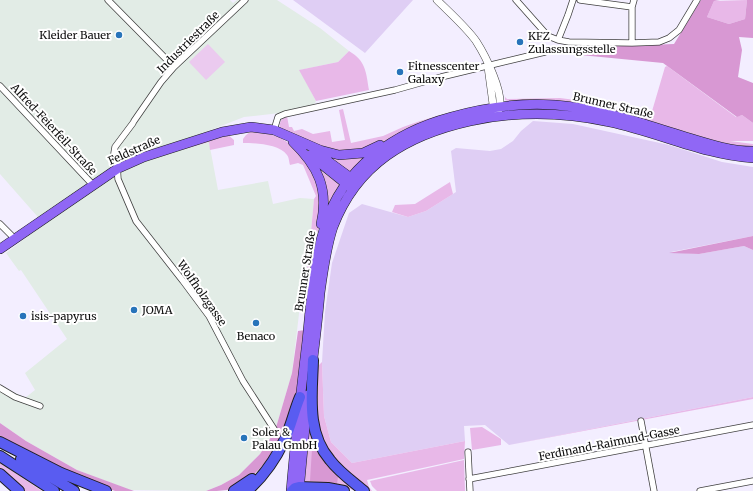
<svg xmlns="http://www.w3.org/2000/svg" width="753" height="491" font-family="Merriweather,serif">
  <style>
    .industrial { fill: #e2ece6 }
    .farmland { fill: #dfcef4 }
    .green { fill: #e8b8e8 }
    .forest { fill: #d898d3 }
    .pitch { fill: #ebcaef }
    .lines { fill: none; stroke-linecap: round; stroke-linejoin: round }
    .minor-casing { stroke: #404040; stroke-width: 7 }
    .tertiary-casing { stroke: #404040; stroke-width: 8 }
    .primary-casing { stroke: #1e1e1e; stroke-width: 10 }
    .motorway-casing { stroke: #1e1e1e; stroke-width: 12 }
    .minor { stroke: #fff; stroke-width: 5.5 }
    .tertiary { stroke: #fff; stroke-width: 7 }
    .primary { stroke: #9067f5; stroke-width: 9 }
    .motorway { stroke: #595cf1; stroke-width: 10 }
    .poi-dot { fill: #2874ba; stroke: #fff; stroke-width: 1.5 }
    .labels { text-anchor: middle; stroke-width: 4; stroke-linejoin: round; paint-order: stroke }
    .poi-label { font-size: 11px; fill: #0d0d0d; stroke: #fff; text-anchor: start }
    .street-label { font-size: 11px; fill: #0d0d0d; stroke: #fff }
  </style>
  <rect width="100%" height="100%" fill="#f3eeff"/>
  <!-- industrial -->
  <path class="industrial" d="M0 0H230L233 3 237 0H277L320 28 349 51 338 62 300 70 316 101 314 105 280 113 244 117 180 142 181 150 209 142 218 190 268 181 273 204 300 198 314 199 309 254 305 282 303 284 301 297 292 373 275 431 260 454 239 475 221 485 206 491 130 490 77 470 26 441 0 423V385L25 398 35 390 25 373 67 339 21 270 19 271 6 253 44 224 0 174Z"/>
  <!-- farmland -->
  <path class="farmland" d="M293 0H413L365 53Z
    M533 121 573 124 669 145 722 162 753 167V236L671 252 699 254 744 246 753 250V397L509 445 485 425 464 426 465 441 352 463 331 442 324 416 322 362 325 312 332 263 349 213 362 204 408 217 426 211 456 192 451 151 456 148 490 151 501 149 513 141 521 131Z"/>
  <!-- green -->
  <path class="green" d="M747 0 745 19 729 24 707 17 714 1Z
    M349 51C366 61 366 72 369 90L316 101 299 70 338 62Z
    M667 66 736 117 742 115 753 123V141H730L753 144V148L714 142 654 123 511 102 505 100V97L507 99 560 98 583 101 650 118 665 67Z
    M343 109 351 143 383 136 403 127 420 121 452 112 374 146 356 151H334L280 129C279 123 281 118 287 116L289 127H292L294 131 302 129 313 134 330 131 332 142 345 140 339 110Z
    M253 130 264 132 279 137 292 145 309 162 320 190 319 227 314 244 308 282H305L309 254 314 199 316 196 303 165 298 163 290 165C289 162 289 157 287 155 279 144 255 143 243 143V139L246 135Z
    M227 134 234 140V145L210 150 209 142 181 150Z
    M372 152 350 174 323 153Z
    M318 167 325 174 342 186 327 212Z
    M450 182 453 194 426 211 408 217 392 212 395 205 415 204Z
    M322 362 324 416 331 442 352 463 465 441 464 459 367 480 369 487 372 491H369L335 461 319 434 315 400 318 366Z
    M753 397V399L509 445Z
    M309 419 311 426 357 491 339 486 302 484Z
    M482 427 501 439V445L472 450 470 428Z
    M464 460 465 491H377L372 486 370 481Z
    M0 463 42 491H22L0 468Z"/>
  <!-- forest -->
  <path class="forest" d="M701 0H720L714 1 707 17 729 24 745 19 747 0H753V38L739 37 742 50 738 77 753 83V123L742 115 737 117 663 63 570 54 571 48 674 44Z
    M753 236V250L744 246 699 254 669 253Z
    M305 330C301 387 289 467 227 490 221 491 212 491 206 491L221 485 239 475 260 454 275 431 292 373 298 331Z
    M0 423 26 441 77 470 134 491H115L73 475 22 450 0 436Z
    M317 448 324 462 338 477 337 484 310 481 312 449Z"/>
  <!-- pitch -->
  <path class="pitch" d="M208 44 225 62 206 80 189 62Z"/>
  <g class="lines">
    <defs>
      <path id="minor" d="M108 0 174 67
        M516 0 548 36 558 40 569 42 632 43 659 42 669 38 679 30 697 0
        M580 0 632 7
        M558 40 568 15 573 0
        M632 43V7L634 0
        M0 86 93 185
        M134 121 161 82 174 67 245 0
        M133 123 115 147 114 153 117 164 118 179 136 221 183 281 209 316 243 381 274 429
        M274 130 278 117 285 114 395 90 441 77 545 52
        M0 224 15 239
        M0 388 15 397 40 406
        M641 421 654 491
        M468 452 470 491
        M469 479 753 425
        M700 491 753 481"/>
      <path id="tertiary" d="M437 0C449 12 466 27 476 41 485 55 505 94 499 110
        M488 67 493 104 497 112"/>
      <path id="primary" d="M293 142C318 166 329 189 321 224
        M314 151 351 178 352 184
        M310 155 350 187
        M0 249 117 169 144 157 222 132 251 127 274 130 320 150 339 155 363 153 380 145
        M312 366C315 342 318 317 320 293 323 271 326 248 333 227 357 164 407 135 470 121 517 111 564 112 610 122 658 132 704 155 753 158
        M291 491C295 441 301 391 307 341 311 302 313 263 325 226 342 168 395 132 451 117 490 106 533 101 574 107 611 112 647 125 683 136 706 143 729 151 753 151
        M299 491 308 395"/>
      <path id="motorway" d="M313 360C312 394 306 432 330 460 339 472 352 481 364 491
        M0 442 61 473 106 491
        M0 456 54 491
        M21 459 74 491
        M0 474 19 491
        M234 491 252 479
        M247 491C263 477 275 460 284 441 291 427 294 411 300 397
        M292 491 295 488 299 487 328 488 344 491"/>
    </defs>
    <!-- minor casing -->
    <use href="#minor" class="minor-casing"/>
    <!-- tertiary casing -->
    <use href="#tertiary" class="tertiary-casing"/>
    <!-- primary casing -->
    <use href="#primary" class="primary-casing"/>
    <!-- motorway casing -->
    <use href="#motorway" class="motorway-casing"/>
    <!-- minor -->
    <use href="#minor" class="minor"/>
    <!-- tertiary -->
    <use href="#tertiary" class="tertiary"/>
    <!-- primary -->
    <use href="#primary" class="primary"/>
    <!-- motorway -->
    <use href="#motorway" class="motorway"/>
  </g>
  <!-- markers -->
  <g class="poi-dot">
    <circle cx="119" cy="35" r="4"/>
    <circle cx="520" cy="42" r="4"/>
    <circle cx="400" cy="72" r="4"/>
    <circle cx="134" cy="310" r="4"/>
    <circle cx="23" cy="316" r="4"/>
    <circle cx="256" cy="323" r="4"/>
    <circle cx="244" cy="438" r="4"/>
  </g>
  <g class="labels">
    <!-- poi labels -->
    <g class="poi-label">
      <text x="111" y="39" text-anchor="end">Kleider Bauer</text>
      <text x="528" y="40">KFZ<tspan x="528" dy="13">Zulassungsstelle</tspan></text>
      <text x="408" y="70">Fitnesscenter<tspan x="408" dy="13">Galaxy</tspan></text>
      <text x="142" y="314">JOMA</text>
      <text x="31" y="320">isis-papyrus</text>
      <text x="256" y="340" text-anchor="middle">Benaco</text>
      <text x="252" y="436">Soler &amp;<tspan x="252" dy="13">Palau GmbH</tspan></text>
    </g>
    <!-- street labels -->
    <g class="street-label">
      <text transform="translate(188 42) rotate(-45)" y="4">Industriestraße</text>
      <text transform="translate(613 105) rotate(13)" y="4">Brunner Straße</text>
      <text transform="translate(54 129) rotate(47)" y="4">Alfred-Feierfeil-Straße</text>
      <text transform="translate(134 150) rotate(-24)" y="4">Feldstraße</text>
      <text transform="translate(305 271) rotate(-81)" y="4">Brunner Straße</text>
      <text transform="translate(202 293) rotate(55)" y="4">Wolfholzgasse</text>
      <text transform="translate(609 443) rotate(-11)" y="4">Ferdinand-Raimund-Gasse</text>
    </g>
  </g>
</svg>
